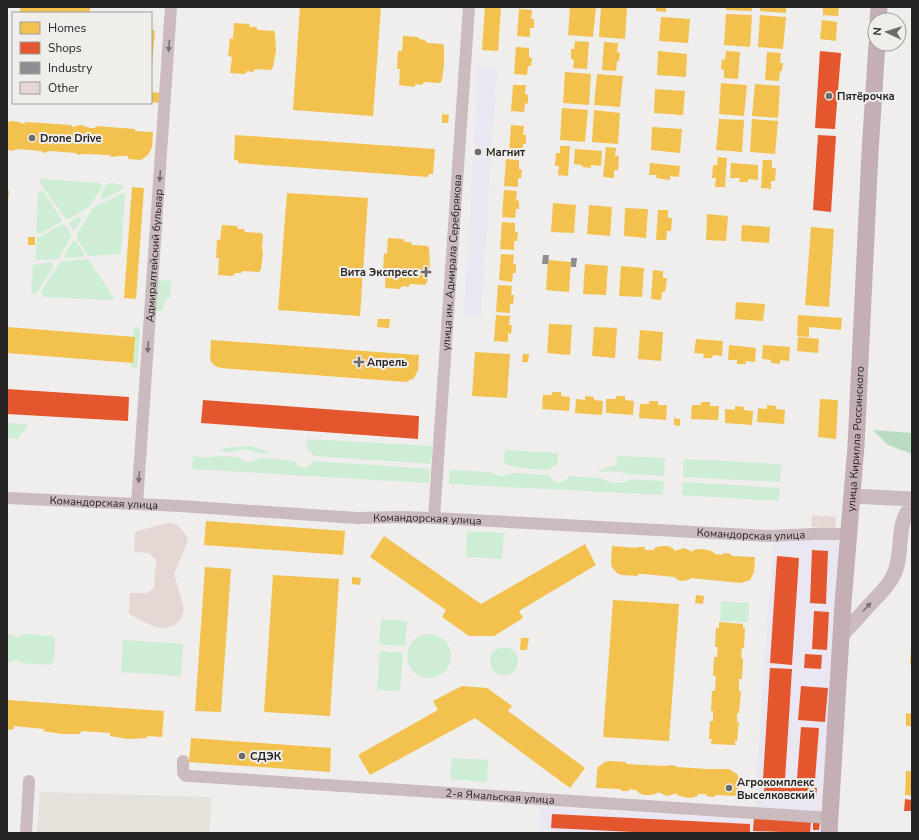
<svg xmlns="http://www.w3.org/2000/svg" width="919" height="840" font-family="'Nunito Sans',sans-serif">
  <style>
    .commercial { fill: #eae7f2 }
    .built { fill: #e5e1db }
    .green { fill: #cdedd5 }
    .forest { fill: #b9dcc2 }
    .homes { fill: #f2c14e }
    .shops { fill: #e4572e }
    .industry { fill: #8d8d92 }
    .building { fill: #e7d7d4 }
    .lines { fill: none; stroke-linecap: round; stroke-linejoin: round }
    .minor { stroke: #cbbbbe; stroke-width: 12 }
    .tertiary { stroke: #cbbbbe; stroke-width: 15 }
    .secondary { stroke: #c4b0b4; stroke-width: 17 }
    .oneway { fill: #787071 }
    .poi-dot { fill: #6c6b6a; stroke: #f0eeeb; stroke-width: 1.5 }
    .labels { text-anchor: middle; stroke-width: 4; stroke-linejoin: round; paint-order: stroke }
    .poi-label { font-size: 11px; font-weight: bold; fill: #262524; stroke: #f0eeeb; text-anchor: start }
    .street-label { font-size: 11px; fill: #262524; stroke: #f0eeeb }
  </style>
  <rect width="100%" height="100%" fill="#efeeec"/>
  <!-- commercial -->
  <path class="commercial" d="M477 65 497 69 481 316 464 315 474 145Z
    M835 537 841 543 821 833H588L538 830 540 807 753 819 773 542Z"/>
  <!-- built -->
  <path class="built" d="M40 792 212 797 209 833H37Z"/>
  <!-- green -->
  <path class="green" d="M41 179 100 183 103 186 89 207 69 219H66L40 183V181Z
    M110 183 123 185 124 188 104 199H101C100 194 105 185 110 183Z
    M40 191H43L62 220 61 222 39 234 36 231 38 193Z
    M123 193 125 195 121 253 119 254 89 256 77 239V234L93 208Z
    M77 217H80L81 220 76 229H72L69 223Z
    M63 224 71 233V236L59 258 57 259 37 260 35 258 37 238Z
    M73 241H76L84 253 83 257 65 258V253Z
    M88 259 114 298V300L44 297 41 295V292L60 262Z
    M50 262 53 264V267L37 293 33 294 31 291 33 265Z
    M156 280 171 281 170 297 166 300 162 311H154Z
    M134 326 138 328 140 331 137 367 135 368H131Z
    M7 423 27 424V428L21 433 18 439 7 438Z
    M307 439 432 446 431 464 314 456 309 450 307 449Z
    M244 446C254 446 261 448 270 454L258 453 245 449 233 452 219 451 225 448Z
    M505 450 558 453V464L553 466 550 470 519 468 504 464Z
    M193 456 205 458 220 456 236 457 247 462 255 461 261 458 295 461 297 465 303 468 309 466 312 461 430 469 429 483 192 469Z
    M617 456 665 458 664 476 626 474 618 471 597 472 609 467 616 466Z
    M684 459 781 464 780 482 683 477Z
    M450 470C461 470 473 471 485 472 496 472 499 480 512 473L549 475 552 480 559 483 565 481 569 476 599 478 614 483 625 482 634 479 664 481 663 495 449 484Z
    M683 482 780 488 779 501 682 495Z
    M467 531 504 533 502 559 466 557Z
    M721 601 749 603 748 622 720 621Z
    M381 619 407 621 405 646 379 644Z
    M407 656a22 22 0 1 1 44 0a22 22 0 1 1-44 0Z
    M7 634H12L16 638 23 634 52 636 55 640 54 661 50 665 21 663 16 659 10 663 7 662Z
    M123 640 183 644 181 676 121 672Z
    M490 661a14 14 0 1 1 28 0a14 14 0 1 1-28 0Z
    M380 651 403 653 400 691 377 690Z
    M452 758 488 760 487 782 450 779Z"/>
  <!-- forest -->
  <path class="forest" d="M873 430 912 433V454L888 445Z"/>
  <!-- homes -->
  <path class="homes" d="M20 7H90V13H20Z
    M300 7H381L373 116 293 110Z
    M485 7H501L498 51 482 50Z
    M570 7H596L593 37 568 35Z
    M601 7H627L625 39 599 37Z
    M656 7H666V12L656 11Z
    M726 7H752V11L726 10Z
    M760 7H786V13L760 11Z
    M823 7H839L838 16 823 15Z
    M519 9 532 10 531 19H534V28H530V37L517 36Z
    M726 14 752 15 750 47 724 45Z
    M760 15 786 17 783 49 758 47Z
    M661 17 690 19 688 43 659 41Z
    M822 20 837 22 836 41 820 39Z
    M234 23 249 24 250 27H256L258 30 274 31 275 34 276 51 273 67 271 70 255 69 253 72 247 71 245 74 230 73 232 57 228 56 230 38 233 39Z
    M151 29 155 31 152 65 151 66Z
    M403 36 418 37 419 39 425 40 427 43 443 44 444 47V64L442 80 440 83 424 82 422 85 416 84 414 87 399 85 400 69H397L398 51H402Z
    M575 41 589 42 587 69 573 68 574 60 571 59V49H574Z
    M604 42 618 43 617 52 620 53 619 61H617L616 71 602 70Z
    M516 47 529 48V57L532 58 531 66H528L527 75 514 74Z
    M658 51 687 54 686 77 657 75Z
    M726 51 740 52 738 79 724 78V70L721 69 722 59 725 60Z
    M767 52 781 53 780 63H783L782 71H780L779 81 765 80Z
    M565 72 591 74 589 105 563 103Z
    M597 74 623 76 620 107 594 105Z
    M721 83 747 85 744 116 719 114Z
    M755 84 780 86 778 118 752 116Z
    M513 85H526L525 94 528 95V104L525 103 524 112 511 111Z
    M655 89 685 91 683 115 654 113Z
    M151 92 161 93 160 103 151 102Z
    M562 108 588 110 585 142 560 140Z
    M594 110 620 113 618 144 592 142Z
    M442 114 449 115 448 123H442Z
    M719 119 744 120 742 152 716 150Z
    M752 119 778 121 775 154 750 152Z
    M11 121 19 122 24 124 26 122 71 125 72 127 81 125 90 128H95L96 126 135 129V131L153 132 152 147 148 155 141 160 128 159V156H118L112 157 109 155 84 154 78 155 76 153 50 151 44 153 41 151 18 149 11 151 7 149V123Z
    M511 125 524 126 523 135H526V144H523L522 153 509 152Z
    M652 127 682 129 680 153 651 150Z
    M235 135 435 149 433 174H429L428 177 238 163V160H234Z
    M560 146H570L568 176 558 175 559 166H555L556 153H560Z
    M606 147 616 148 615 156H619L618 170H614V178L603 177Z
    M575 149 602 151 601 166 591 165V168L582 167V165L574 164Z
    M718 157 727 158 725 187H715L716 178H712L713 165H717Z
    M506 159 519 160V169L522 170 521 178H518V187L504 186Z
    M763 160H772V168H776L775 181H771V189L761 188Z
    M650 163 680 166 679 177 670 176V180L656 178 657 175H649Z
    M731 163 758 165V180L748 179V182H739L740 178H730Z
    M132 187 144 188 136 299 124 298Z
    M7 190 9 191 8 201H7Z
    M504 190 517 191 516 200 519 201V209H516L515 218 502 217Z
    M287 193 368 198 360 316 278 310Z
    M553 203 576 205 574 233 551 232Z
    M589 205 612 207 610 236 587 234Z
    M625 208 648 209 646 238 624 236Z
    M658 210H668V218H672L671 231H667L666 240H656Z
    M707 214 728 216 726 241 706 240Z
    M502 222 515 223V232H518L517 241H514V250L500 249Z
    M222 225 237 226 238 229H244L245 232 261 233 263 236 262 248 263 253 261 269 259 272 243 271 241 273H235L233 276 218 275 219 258H216L217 240H220Z
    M742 225 770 227 769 243 741 241Z
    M811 227 834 229 829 307 805 305Z
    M28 237H35V245H28Z
    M388 238 403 239 405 242H411L412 245 428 246 429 249 430 266 427 282 425 285 410 284 408 287 402 286 400 289 385 288 386 272 383 271 384 253 387 254Z
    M501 254 514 255 513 264H516V273H513L512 282 499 280Z
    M548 260 571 262 569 292 546 290Z
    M585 264 608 266 606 295 583 294Z
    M621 266 644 268 642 297 619 296Z
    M653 270 663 271V278H667L665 292H662L661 300 651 299Z
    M498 285 512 286 511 295H514L513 304H510V313L496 312Z
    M736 302 765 304 763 321 735 319Z
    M496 315 510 316 509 325H512L511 334 508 333V342L494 341Z
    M798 315 842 318 841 330 809 327V337L797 336Z
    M378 319H390L389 328 377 327Z
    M549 324 572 325 570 355 547 353Z
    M7 327 135 337 133 363 7 353Z
    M594 327 617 328 615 358 592 356Z
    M640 330 663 332 661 361 638 359Z
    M798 337 819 339 818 353 797 351Z
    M696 339 723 341 722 356 713 355 712 358H703L704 354 694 353Z
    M211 340 419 355 418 370 414 378 406 382 221 368 215 366 211 362 210 355Z
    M729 345 756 348 755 362 746 361V364H737V360H728Z
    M763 345 790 347 789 361 780 360V364L771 363V360L762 359Z
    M475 352 510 354 507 398 472 396Z
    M523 354H529L528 362H522Z
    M552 392H561V396L570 397 569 411 542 409 543 395H552Z
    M585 396 594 397V400L603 401 602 415 575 413 576 399 585 400Z
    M616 396H625V400L634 401 633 415 606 413V399H616Z
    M820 399 838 400 836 439 818 437Z
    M649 401H658V405H667L666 420 639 418 640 404H649Z
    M701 402H710V406H719L718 420 691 419 692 405H701Z
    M767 405 776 406V409L785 410 784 424 757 422 758 408 767 409Z
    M735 406 744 407V410L753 411 752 425 725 423V409L735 410Z
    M674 418 680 419V426L674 425Z
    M206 521 345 531 343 555 204 545Z
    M384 536 481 604 585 544 596 565 519 611 523 618 494 636H469L442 617 446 610 370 557Z
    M612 546 637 548V547H645V550H654V548L661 546H668L674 549V551L684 548 693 552V550L700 549 708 550 714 552V554L723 555V553L731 554V556L755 557 754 572 750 580 741 583 691 578 688 580 680 581 674 577 644 574H638V576L621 575 617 573 612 567 611 563Z
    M205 567 231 569 221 712 195 711Z
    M273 575 339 579 330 716 264 712Z
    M352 577 361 578 360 585 352 584Z
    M696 595 704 596 703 604 695 603Z
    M613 600 679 604 669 741 603 737Z
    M719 622 743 624V628H745L744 648H742L741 658H743L742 679H739V691H741L739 713H737V722H739L737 741H735V745L711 744 712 739H709L710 721H713V711H711L712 691H715L716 676H713L714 657H717L718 647H715L716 628H719Z
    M521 638H529L527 650H520Z
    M911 650H912V665L910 664Z
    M462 686 487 688 512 706 508 711 585 768 570 788 475 718 370 775 358 755 438 710 433 701Z
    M7 700 164 711 162 737 147 736V738L128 739 110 736V733L81 731 80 734H62L43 731 44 729 14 726V729L7 730Z
    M906 713 912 714V726H906Z
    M191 738 331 748 330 772 189 762Z
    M609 761 626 762V764L665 766 673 765 677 767 707 769H729L737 774 739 778V796L715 795V797L706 796 707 794H698V796L691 798 684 797 677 795V793L667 796 658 792V793L651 795H644L637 792V790L629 789V791H621V789L596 788 597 771 598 767 605 762Z
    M906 771H912V796L905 795Z"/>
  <!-- shops -->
  <path class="shops" d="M820 51 841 53 835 129 815 128Z
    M818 135 836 136 831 212 813 210Z
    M7 389 129 397 128 421 7 414Z
    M203 400 419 416 418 439 201 423Z
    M812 550 828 551 826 604 810 603Z
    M777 556 799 558 792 665 770 663Z
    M814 611 829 612 827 650 812 649Z
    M805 654 822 655 821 669 804 668Z
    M770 668 792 669 785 780 763 779Z
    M801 686 828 688 825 722 798 720Z
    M801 727 819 728 815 780 797 779Z
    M765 783 817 788 816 796 764 792Z
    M905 799 912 800V811H904Z
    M552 814 750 824V833H654L551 828Z
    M754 818 811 821 810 833 753 831Z
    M813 821 820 822 819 830H813Z"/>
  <!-- industry -->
  <path class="industry" d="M543 255H549L548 264H542Z
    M571 258H577L576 267H571Z"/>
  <!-- building -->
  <path class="building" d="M812 515 836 517 835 529 811 527Z
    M166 523 177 524 186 535 188 541 174 574 183 604 184 609 182 617 175 625 166 628 155 627 129 614 130 593H147L154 588 156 560 149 553 134 552 135 532Z"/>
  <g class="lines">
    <!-- minor -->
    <g class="minor">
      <path id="s1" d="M7 498 180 506 357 518 401 517 434 518 769 536 813 534H849"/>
      <path id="s2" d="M137 504 171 7"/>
      <path id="s3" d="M434 518 469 7"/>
      <path id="s4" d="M183 761V773L186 776H190L830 818"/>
      <path d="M26 833 29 781"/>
    </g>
    <!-- tertiary -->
    <path class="tertiary" d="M852 496 912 499
      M841 636C852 624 863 612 874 600 881 593 889 585 893 576 905 555 894 524 912 506"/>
    <!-- secondary -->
    <g class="secondary">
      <path d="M878 20 879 7"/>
      <path id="s5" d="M829 833 843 603 856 446 870 152 877 44"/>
    </g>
  </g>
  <!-- one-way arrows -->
  <defs><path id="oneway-solid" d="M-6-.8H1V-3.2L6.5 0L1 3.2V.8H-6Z"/></defs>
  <g class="oneway">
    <use href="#oneway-solid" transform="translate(169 46) rotate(94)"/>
    <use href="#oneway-solid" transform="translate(160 176) rotate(94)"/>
    <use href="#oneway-solid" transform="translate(148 347) rotate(94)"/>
    <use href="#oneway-solid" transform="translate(139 477) rotate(94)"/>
    <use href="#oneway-solid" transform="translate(867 607) rotate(-48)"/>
  </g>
  <!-- markers -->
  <g class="poi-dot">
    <circle cx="829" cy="96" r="4"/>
    <circle cx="32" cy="138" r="4"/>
    <circle cx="478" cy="152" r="4"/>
    <path d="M424 266h4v4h4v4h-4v4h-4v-4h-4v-4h4z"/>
    <path d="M357 356h4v4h4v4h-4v4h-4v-4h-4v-4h4z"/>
    <circle cx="242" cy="756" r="4"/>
    <circle cx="729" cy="788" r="4"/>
  </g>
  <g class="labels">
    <!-- poi labels -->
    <g class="poi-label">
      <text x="837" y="100">Пятёрочка</text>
      <text x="40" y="142">Drone Drive</text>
      <text x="486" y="156">Магнит</text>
      <text x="418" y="276" text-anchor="end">Вита Экспресс</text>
      <text x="367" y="366">Апрель</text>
      <text x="250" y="760">СДЭК</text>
      <text x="737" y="786">Агрокомплекс<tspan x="737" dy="13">Выселковский</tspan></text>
    </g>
    <!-- street labels -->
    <g class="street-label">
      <text dy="4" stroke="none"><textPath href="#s2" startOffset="249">Адмиралтейский бульвар</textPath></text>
      <text dy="4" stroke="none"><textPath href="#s3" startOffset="256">улица им. Адмирала Серебрякова</textPath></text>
      <text dy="4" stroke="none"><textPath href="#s5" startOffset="395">улица Кирилла Россинского</textPath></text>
      <text dy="4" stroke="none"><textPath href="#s1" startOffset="97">Командорская улица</textPath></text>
      <text dy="4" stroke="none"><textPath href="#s1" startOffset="421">Командорская улица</textPath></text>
      <text dy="4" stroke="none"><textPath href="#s1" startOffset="745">Командорская улица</textPath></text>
      <text dy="4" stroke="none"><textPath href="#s4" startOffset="331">2-я Ямальская улица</textPath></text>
    </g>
  </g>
  <!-- border -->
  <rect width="919" height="840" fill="none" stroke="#262524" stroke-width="16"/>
  <!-- legend -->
  <rect x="12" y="12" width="140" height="92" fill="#f0eeeb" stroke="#9f9e9b"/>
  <rect x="20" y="22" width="20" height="12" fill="#f2c14e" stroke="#9f9e9b"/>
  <text x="48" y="32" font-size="12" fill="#262524">Homes</text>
  <rect x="20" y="42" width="20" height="12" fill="#e4572e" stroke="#9f9e9b"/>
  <text x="48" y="52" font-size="12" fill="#262524">Shops</text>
  <rect x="20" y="62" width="20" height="12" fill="#8d8d92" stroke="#9f9e9b"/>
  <text x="48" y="72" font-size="12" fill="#262524">Industry</text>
  <rect x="20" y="82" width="20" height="12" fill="#e7d7d4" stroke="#9f9e9b"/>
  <text x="48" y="92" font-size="12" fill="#262524">Other</text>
  <!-- north arrow -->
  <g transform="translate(887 32) rotate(274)"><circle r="19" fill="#f0eeeb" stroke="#9f9e9b"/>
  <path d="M0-3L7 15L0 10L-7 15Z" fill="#6c6b6a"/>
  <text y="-6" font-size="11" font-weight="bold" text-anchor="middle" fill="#262524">N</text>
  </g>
</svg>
